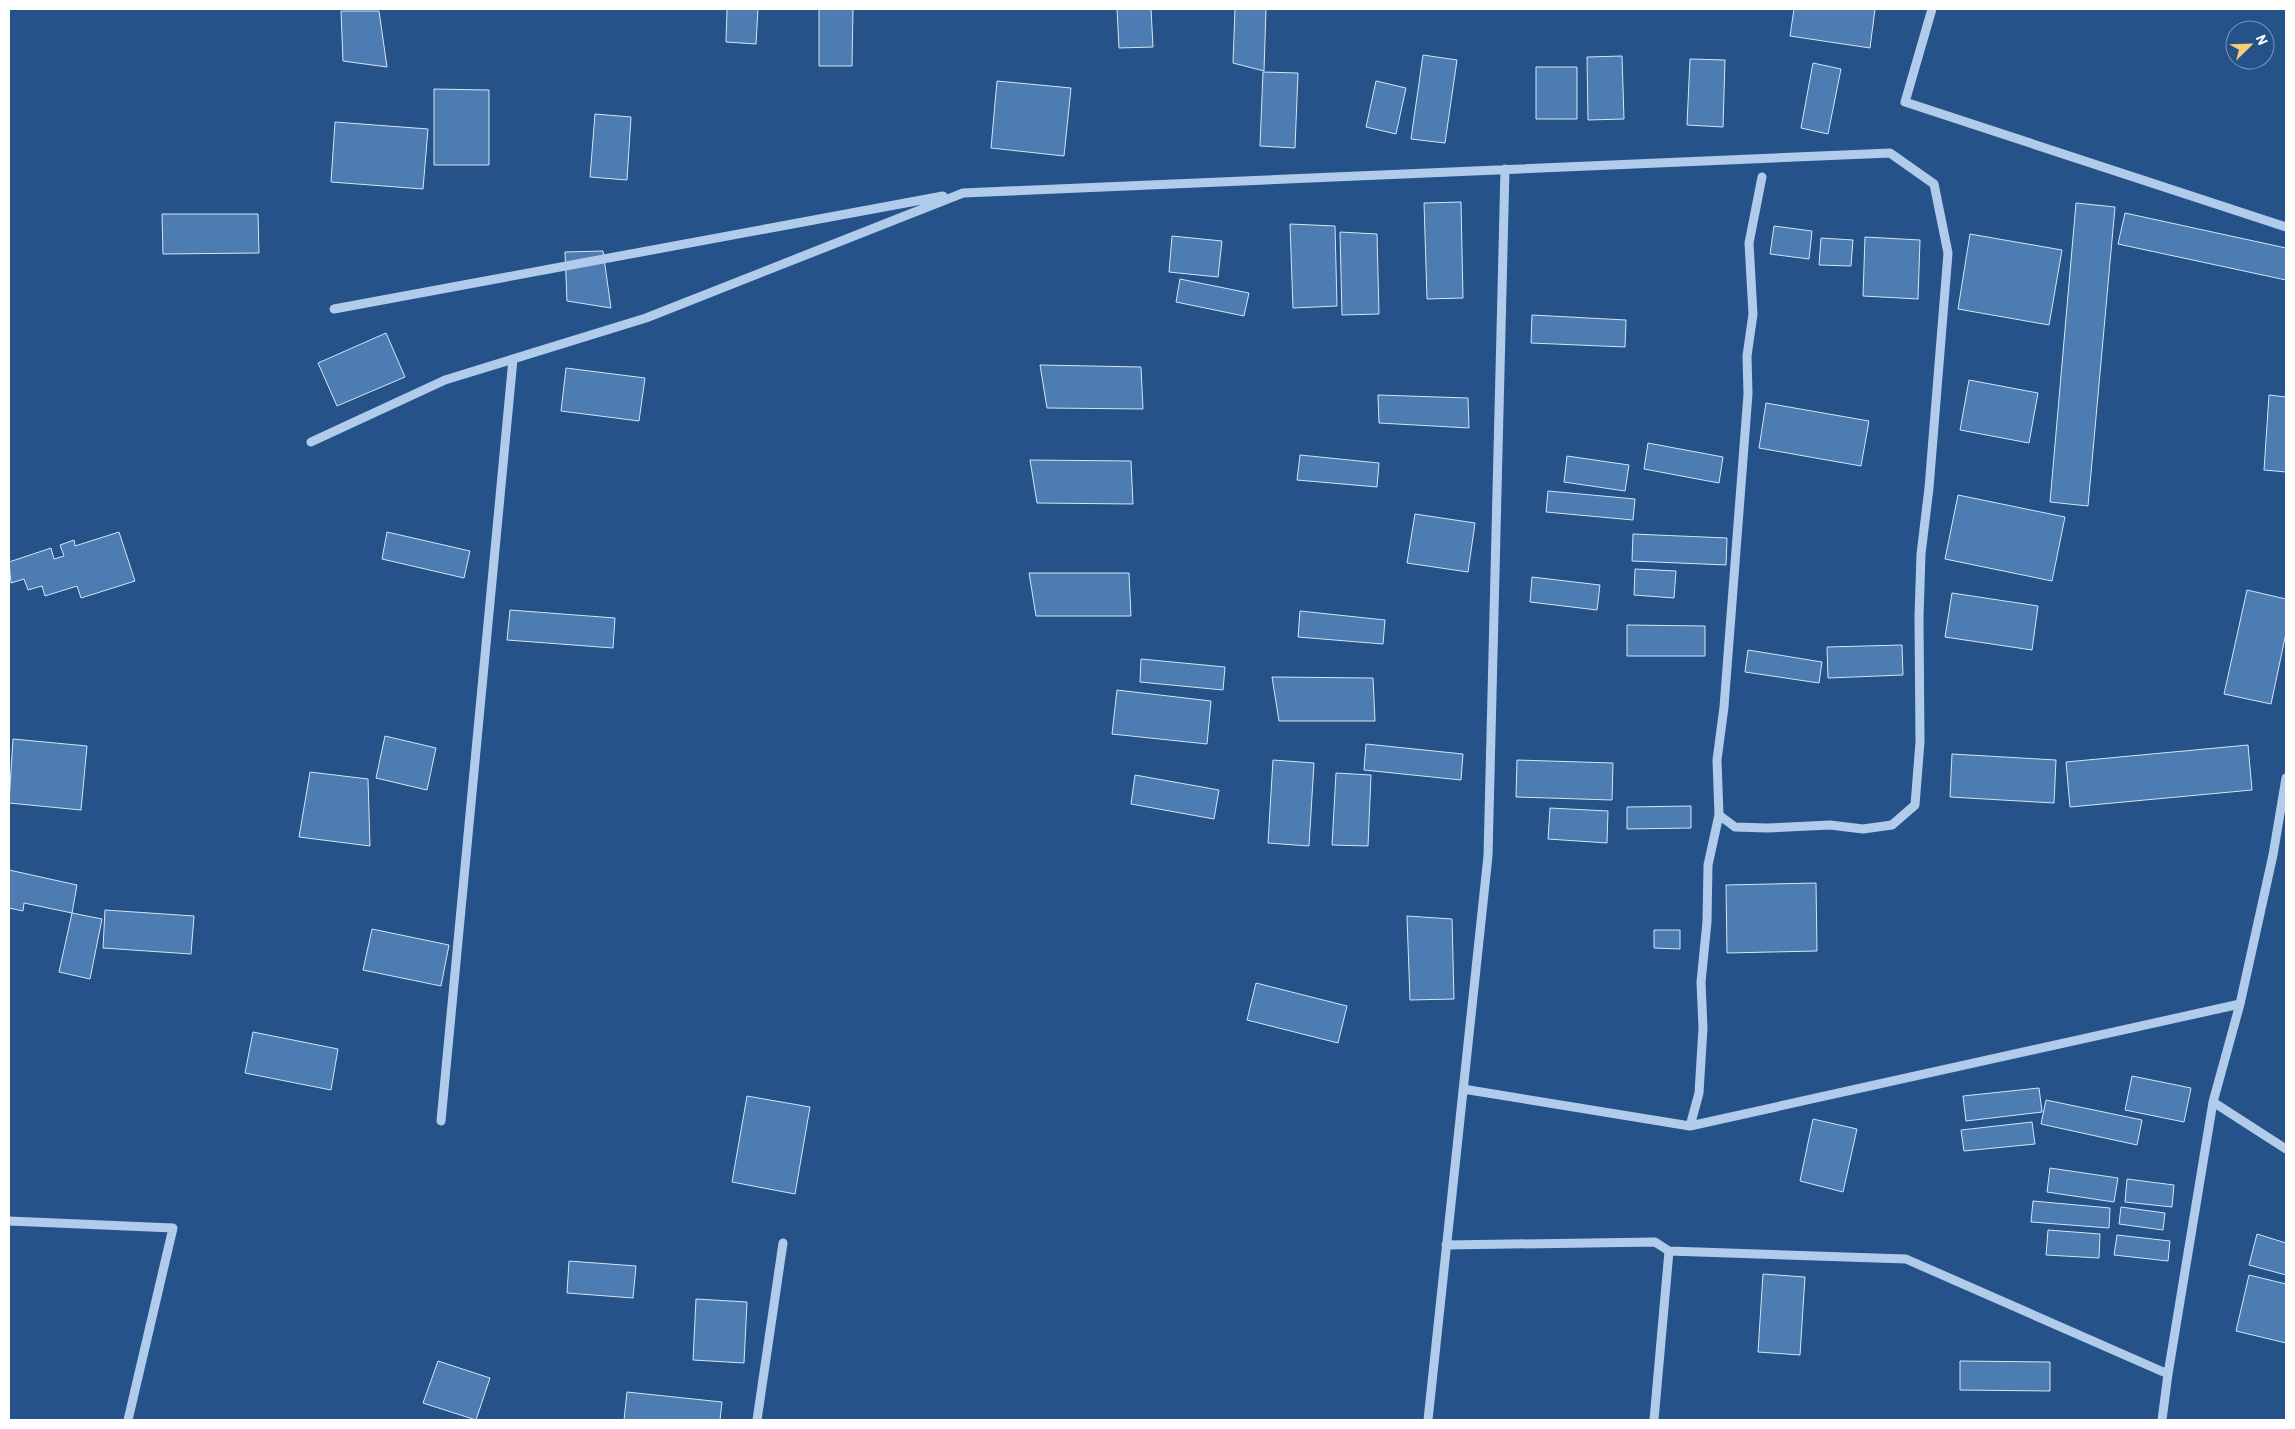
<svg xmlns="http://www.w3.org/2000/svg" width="2295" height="1429" font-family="Barlow,sans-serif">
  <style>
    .building { fill: #4c7cb1; stroke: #d5e5f7 }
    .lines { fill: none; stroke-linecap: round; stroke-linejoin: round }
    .minor { stroke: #b1ccea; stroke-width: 9 }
  </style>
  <rect width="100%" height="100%" fill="#245289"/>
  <!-- building -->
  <path class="building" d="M727 9H758L756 44 726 42Z
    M819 9H853L852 66H819Z
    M1117 9H1151L1153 47 1119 48Z
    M1235 9H1266L1264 71 1233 63Z
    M1794 9H1875L1870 48 1790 36Z
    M341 11H379L387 67 343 61Z
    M1423 55 1457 60 1445 143 1411 139Z
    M1622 56 1624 119 1588 120 1587 57Z
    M1690 59 1725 60 1723 127 1687 125Z
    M1813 63 1841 69 1828 134 1801 128Z
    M1536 67H1577V119H1536Z
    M1263 72 1298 73 1295 148 1260 146Z
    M997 81 1071 88 1064 156 991 148Z
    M1376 81 1406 88 1396 134 1366 127Z
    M434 89 489 90V165H434Z
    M595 114 631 117 627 180 590 177Z
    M335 122 428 129 423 189 331 182Z
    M1461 202 1463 298 1427 299 1424 203Z
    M2076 203 2115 207 2088 506 2050 502Z
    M2125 213 2286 248V280L2118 244Z
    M162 214H258L259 253 163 254Z
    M1290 224 1335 226 1337 306 1293 308Z
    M1774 226 1812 231 1809 259 1770 254Z
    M1340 232 1377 234 1379 314 1342 315Z
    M1970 234 2062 250 2049 325 1958 309Z
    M1172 236 1222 241 1218 277 1169 272Z
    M1865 237 1920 240 1918 299 1863 296Z
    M1821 238 1853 240 1851 266 1819 265Z
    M603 251 611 308 567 301 565 252Z
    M1180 279 1249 293 1244 316 1176 302Z
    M1532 315 1626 320 1625 347 1531 343Z
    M386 333 405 377 337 406 318 363Z
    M1040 365 1141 367 1143 409 1047 408Z
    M566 368 645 378 639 421 561 411Z
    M1969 380 2038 393 2029 443 1960 430Z
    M1378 395 1468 398 1469 428 1379 423Z
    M2269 395 2286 397V472L2264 470Z
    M1766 403 1869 421 1861 466 1759 448Z
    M1648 443 1723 457 1719 483 1644 469Z
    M1300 455 1379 463 1377 487 1297 480Z
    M1567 456 1629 465 1625 491 1564 482Z
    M1030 460 1131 461 1133 504 1037 503Z
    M1548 491 1635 499 1633 520 1546 512Z
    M1958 495 2065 517 2052 581 1945 559Z
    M1415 514 1475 523 1468 572 1407 563Z
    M119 532 135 581 81 598 77 586 45 596 42 586 28 590 24 579 11 583 9 562 51 548 54 559 64 556 60 545 74 540 75 546Z
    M387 532 470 551 464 578 382 559Z
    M1633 534 1727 538 1726 565 1632 561Z
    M1635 569 1676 571 1674 598 1634 595Z
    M1029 573H1129L1131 616H1036Z
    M1532 577 1600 585 1597 610 1530 602Z
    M2247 590 2286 599V633L2271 704 2224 694Z
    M1952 593 2038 606 2032 650 1945 637Z
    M510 610 615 618 613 648 507 640Z
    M1300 611 1385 620 1383 644 1298 637Z
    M1627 625 1705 626V656H1627Z
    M1902 645 1903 675 1828 678 1827 647Z
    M1748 650 1822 662 1819 683 1745 672Z
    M1141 659 1225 667 1223 690 1140 682Z
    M1272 677 1373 678 1375 721H1279Z
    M1117 690 1211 701 1207 744 1112 734Z
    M385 736 436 748 427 790 376 778Z
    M13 739 87 746 81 810 9 803Z
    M1366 744 1463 754 1461 780 1364 770Z
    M2248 745 2252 790 2070 807 2066 762Z
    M1952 754 2056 760 2054 803 1950 797Z
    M1273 760 1314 763 1309 846 1268 843Z
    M1517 760 1613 763 1612 800 1516 797Z
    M310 772 368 779 370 846 299 837Z
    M1336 773 1371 775 1368 846 1332 845Z
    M1135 775 1219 790 1214 819 1131 804Z
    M1691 806V828L1627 829V807Z
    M1550 808 1608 811 1607 843 1548 839Z
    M9 870 77 885 72 913 24 903 23 911 9 908Z
    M1816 883 1817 951 1727 953 1726 885Z
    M105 910 194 916 191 954 103 948Z
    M72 913 102 919 90 979 59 972Z
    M1407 916 1452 919 1454 999 1410 1000Z
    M372 929 449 945 441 986 363 970Z
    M1654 930H1680V949L1654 948Z
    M1256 983 1347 1006 1338 1043 1247 1020Z
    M253 1032 338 1049 331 1090 245 1073Z
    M2132 1076 2191 1088 2184 1122 2125 1110Z
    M2039 1088 2042 1112 1966 1121 1963 1096Z
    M747 1096 810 1107 795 1194 732 1182Z
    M2046 1100 2142 1120 2137 1145 2041 1124Z
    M1813 1119 1857 1129 1843 1192 1800 1181Z
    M2032 1122 2035 1144 1964 1151 1961 1130Z
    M2050 1168 2118 1178 2114 1202 2047 1192Z
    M2127 1179 2174 1185 2172 1207 2125 1202Z
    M2033 1201 2110 1208 2109 1228 2031 1222Z
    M2121 1207 2165 1213 2163 1230 2119 1224Z
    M2048 1230 2100 1234 2099 1258 2046 1255Z
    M2257 1234 2286 1243V1275L2249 1265Z
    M2117 1235 2170 1241 2168 1261 2114 1255Z
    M569 1261 636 1266 633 1298 567 1293Z
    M1763 1274 1805 1277 1800 1355 1758 1352Z
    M2249 1275 2286 1284V1343L2236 1331Z
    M696 1299 747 1302 744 1363 693 1360Z
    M438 1361 490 1378 476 1420 423 1403Z
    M1960 1361 2050 1362V1391L1960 1390Z
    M627 1392 722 1402 720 1420H624Z"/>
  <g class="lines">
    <!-- minor -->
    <path class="minor" d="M1932 9 1905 102 2286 227
      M334 309 943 196
      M311 442 445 380 646 318 963 193 1890 153 1934 184 1948 253 1929 488 1921 554 1919 617 1920 742 1915 805 1892 825 1863 829 1830 825 1767 828 1735 827 1719 815 1717 760 1724 707 1748 394 1747 356 1753 314 1749 243 1762 177
      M1463 1089 1690 1126 2240 1004
      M2213 1102 2286 1149
      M441 1121 513 359
      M1690 1126 1699 1093 1703 1028 1701 982 1707 922 1708 865 1719 815
      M9 1221 173 1228 128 1420
      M1446 1245 1655 1242 1669 1251 1906 1259 2168 1374
      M757 1420 783 1243
      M1428 1420 1488 856 1505 169
      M1654 1420 1669 1251
      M2162 1420 2168 1374 2213 1102 2240 1004 2273 855 2286 778"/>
  </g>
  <!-- border -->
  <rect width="2295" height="1429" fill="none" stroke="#ffffff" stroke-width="20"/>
  <!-- north arrow -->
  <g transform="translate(2250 45) rotate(67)"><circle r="24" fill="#245289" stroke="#7c97b8"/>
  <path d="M0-4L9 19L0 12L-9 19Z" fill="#f4cd74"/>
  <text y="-8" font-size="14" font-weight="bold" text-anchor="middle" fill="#ffffff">N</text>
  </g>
</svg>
